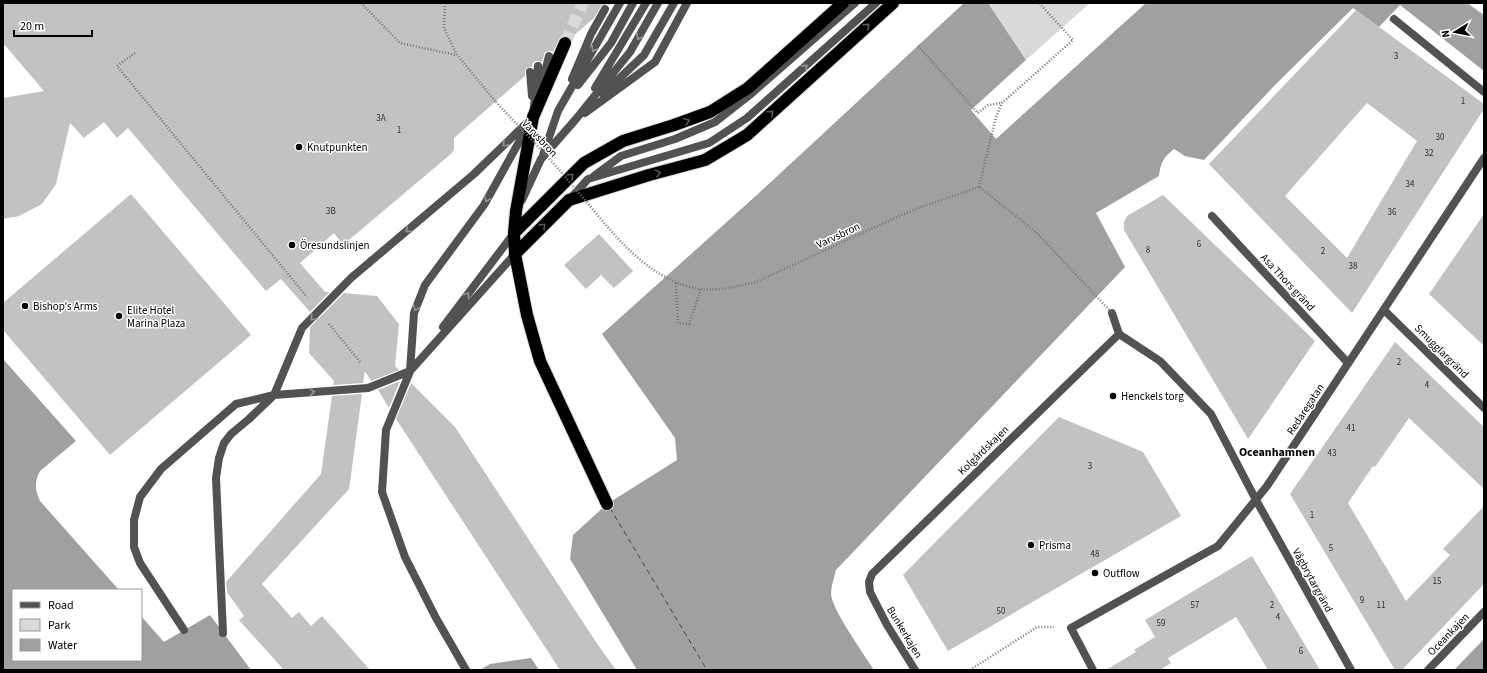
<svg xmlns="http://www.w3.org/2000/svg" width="1487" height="673" font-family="'Source Sans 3',sans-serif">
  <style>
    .green { fill: #d9d9d9 }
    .water { fill: #a0a0a0 }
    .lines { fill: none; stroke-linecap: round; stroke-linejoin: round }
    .ferry { stroke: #414141; stroke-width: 1; stroke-dasharray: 5 4; stroke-linecap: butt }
    .building { fill: #c2c2c2; fill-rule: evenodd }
    .highway-tunnel { stroke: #d9d9d9; stroke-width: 12; stroke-dasharray: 12 6; stroke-linecap: butt }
    .highway-casing { stroke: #dbdbdb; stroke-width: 14 }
    .path { stroke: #747474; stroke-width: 2.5; stroke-dasharray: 1 2; stroke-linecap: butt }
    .lane { stroke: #525252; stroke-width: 8 }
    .street { stroke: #525252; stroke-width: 8 }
    .highway { stroke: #000; stroke-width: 12 }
    .path-bridge { stroke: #747474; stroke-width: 2.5; stroke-dasharray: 1 2; stroke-linecap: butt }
    .oneway { stroke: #595959 }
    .oneway2 { stroke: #979797 }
    .poi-dot { fill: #000; stroke: #fff; stroke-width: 1.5 }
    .labels { text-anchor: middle; stroke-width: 3; stroke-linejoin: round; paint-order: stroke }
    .number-label { font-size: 9px; fill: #303030 }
    .street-label { font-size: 11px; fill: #000; stroke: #fff }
    .poi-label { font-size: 11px; fill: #000; stroke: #fff; text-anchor: start }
    .neighbourhood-label { font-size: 12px; font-weight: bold; fill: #000; stroke: #fff }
  </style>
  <rect width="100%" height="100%" fill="#fff"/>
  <!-- green -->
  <path class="green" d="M988 3H1090L1026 60Z"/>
  <!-- water -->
  <path class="water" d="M964 3H988L1026 60 971 110 996 139 1146 3H1467L1484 15V71L1400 5 1379 27 1353 8 1275 85 1204 160 1185 156 1174 149C1163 158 1161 162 1159 176L1096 213 1125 267 836 570C834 578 831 586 831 594 832 610 864 654 874 670H637L570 559 573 535 607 504 677 460 675 438 602 334 759 193Z
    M3 359 76 441 40 471C34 482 35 490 40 501L119 590H13V660H141V616L164 642 210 615 251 670H3Z
    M1484 639V670H1454Z
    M531 658 539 670H480L490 664Z"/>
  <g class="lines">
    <!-- ferry -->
    <path class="ferry" d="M610 508 707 670"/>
  </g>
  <!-- building -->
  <path class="building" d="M3 3H611L609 5 605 4 602 5 594 18 571 38 565 36 560 37 553 52 550 51 545 52 542 62 536 61 533 63 532 67 527 68 525 70V76L454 138V149L452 153 343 245 334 233 300 263 325 292H330L310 312 281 279 266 291 128 128 117 138 104 122 84 138 70 123 56 184 42 204 19 216 3 219V98L44 91 3 43Z
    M1356 10 1484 104V109L1352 313 1209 164ZM1367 103 1417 141 1347 258 1285 196Z
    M131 194 251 335 110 455 3 330V303Z
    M1163 195 1315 341 1248 439 1124 230V222L1127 216Z
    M1484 214V346L1429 294Z
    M599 234 633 271 614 288 601 275 586 289 564 265Z
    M344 293 377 296 399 324 395 366 399 370 371 381 365 371 363 383 333 385 334 381 309 353 310 327Z
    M1395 342 1484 427V489L1409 418 1375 467 1373 466 1348 503 1406 601 1450 555 1443 549 1484 506V584L1402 670H1395L1290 494Z
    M400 381 389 408 378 390Z
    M411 383 455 427 596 642 616 670H560L396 419Z
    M362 394 349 489 262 584 292 618 299 612 311 626 322 616 370 670H284L239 620 244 616 227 592 226 582 321 474 332 396Z
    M1059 417 1143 452 1181 516 948 651 903 575Z
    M1252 556 1320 670H1268L1236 617 1168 658 1171 663 1160 670H1106L1136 652 1134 650 1155 637 1145 620Z"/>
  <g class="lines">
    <!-- highway-tunnel -->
    <path class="highway-tunnel" d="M565 43 583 3"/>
    <defs>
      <path id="highway" d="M565 43 533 117 516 211 514 233 515 254 527 315 540 361 607 504
        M514 233 584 163 623 141 674 125 710 112 748 88 843 3
        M515 254 569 200 649 175 705 160 747 135 893 3"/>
    </defs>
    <!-- highway casing -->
    <use href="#highway" class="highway-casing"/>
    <!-- path -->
    <path class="path" d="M361 3 400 43 456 55
      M445 3 444 28 457 55 496 102
      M918 46 978 113 988 105 1001 103
      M135 53 117 66 307 297
      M979 187 996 117 1002 103 1073 40 1039 3
      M676 283 678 323 689 324 701 289
      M329 324 361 363
      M970 670 1037 627H1054"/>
    <!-- lane -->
    <path class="lane" d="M530 72 532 96
      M572 79 591 34 605 9
      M578 85 611 43 633 3
      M541 87 549 56
      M595 88 646 3
      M603 94 644 55 674 3
      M585 113 655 62 687 3
      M543 155 558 111 620 3
      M594 176 621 156 675 139 715 122 752 93 855 3
      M571 198 588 179 709 143 747 118 876 3
      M522 200 541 159 576 119 630 52 658 3
      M443 327 514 233
      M411 369 386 430 382 492 405 557 436 618 466 670
      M410 371 414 313 425 285 484 205 529 124
      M184 630 140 563 134 547V520L140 497 161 469 236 404 274 395 368 388 410 371 515 254
      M223 633 216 478 219 458 224 443 231 434 249 419 274 395 302 328 351 278 474 174 533 117 538 66"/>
    <!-- street -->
    <path class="street" d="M1394 19 1484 92
      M1212 216 1348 363
      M1384 310 1484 408
      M1119 334 1160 361 1211 414 1256 500 1351 670
      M915 670 887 625 870 592 869 582 872 574 1119 334 1112 313
      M1093 670 1071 628 1218 546 1267 486 1484 158
      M1428 670 1484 612"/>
    <!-- highway -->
    <use href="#highway" class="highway"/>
    <!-- path-bridge -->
    <path class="path-bridge" d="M496 102C521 129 548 156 572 185 606 223 638 273 690 287 712 293 734 287 756 282L906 213C930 203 955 196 979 187L1036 232 1112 313"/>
  </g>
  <!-- one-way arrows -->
  <defs><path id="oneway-chevron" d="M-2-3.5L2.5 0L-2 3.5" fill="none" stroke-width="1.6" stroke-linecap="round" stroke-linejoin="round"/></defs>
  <g class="oneway">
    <use href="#oneway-chevron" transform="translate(867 26) rotate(-42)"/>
    <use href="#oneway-chevron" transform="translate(771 113) rotate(-42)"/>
    <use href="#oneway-chevron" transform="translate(687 121) rotate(-20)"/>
    <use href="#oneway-chevron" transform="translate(658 173) rotate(-15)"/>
    <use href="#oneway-chevron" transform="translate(571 176) rotate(-45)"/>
    <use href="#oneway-chevron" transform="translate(543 226) rotate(-45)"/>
  </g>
  <g class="oneway2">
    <use href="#oneway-chevron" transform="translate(639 37) rotate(120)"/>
    <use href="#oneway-chevron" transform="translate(594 49) rotate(120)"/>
    <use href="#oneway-chevron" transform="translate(805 67) rotate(-42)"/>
    <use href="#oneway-chevron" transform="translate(505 144) rotate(136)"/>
    <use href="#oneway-chevron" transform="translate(487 199) rotate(119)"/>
    <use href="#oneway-chevron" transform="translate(408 230) rotate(140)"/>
    <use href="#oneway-chevron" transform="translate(467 295) rotate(-53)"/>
    <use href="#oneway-chevron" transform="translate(416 308) rotate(111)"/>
    <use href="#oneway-chevron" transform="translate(313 318) rotate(134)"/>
    <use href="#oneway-chevron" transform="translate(312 392) rotate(-5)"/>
  </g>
  <!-- markers -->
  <g class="poi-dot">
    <circle cx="299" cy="147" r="4"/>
    <circle cx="292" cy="245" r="4"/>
    <circle cx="25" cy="306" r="4"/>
    <circle cx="119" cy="316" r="4"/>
    <circle cx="1113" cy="396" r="4"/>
    <circle cx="1031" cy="545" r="4"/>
    <circle cx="1095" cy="573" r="4"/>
  </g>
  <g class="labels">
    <!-- number labels -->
    <g class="number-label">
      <text x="1396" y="59">3</text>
      <text x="1463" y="104">1</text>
      <text x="381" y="121">3A</text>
      <text x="399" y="133">1</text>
      <text x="1440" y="140">30</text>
      <text x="1429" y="156">32</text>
      <text x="1410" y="187">34</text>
      <text x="331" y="214">3B</text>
      <text x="1392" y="215">36</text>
      <text x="1199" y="247">6</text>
      <text x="1148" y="253">8</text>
      <text x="1323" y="254">2</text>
      <text x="1353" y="269">38</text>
      <text x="1399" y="365">2</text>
      <text x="1427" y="388">4</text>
      <text x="1351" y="431">41</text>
      <text x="1332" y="456">43</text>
      <text x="1090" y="469">3</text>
      <text x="1312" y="518">1</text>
      <text x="1331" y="551">5</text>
      <text x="1095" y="557">48</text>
      <text x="1437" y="584">15</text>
      <text x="1362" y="603">9</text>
      <text x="1195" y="608">57</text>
      <text x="1272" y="608">2</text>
      <text x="1381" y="608">11</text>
      <text x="1001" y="614">50</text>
      <text x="1278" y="620">4</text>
      <text x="1161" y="626">59</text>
      <text x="1301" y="654">6</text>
    </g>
    <!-- street labels -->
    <g class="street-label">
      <text transform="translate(540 138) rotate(47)" y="4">Varvsbron</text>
      <text transform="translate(838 235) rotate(-25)" y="4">Varvsbron</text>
      <text transform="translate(1288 282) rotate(47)" y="4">Asa Thors gränd</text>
      <text transform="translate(1442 351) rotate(45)" y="4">Smugglargränd</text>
      <text transform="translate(1305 409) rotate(-57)" y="4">Redaregatan</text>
      <text transform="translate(983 450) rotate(-44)" y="4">Kolgårdskajen</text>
      <text transform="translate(1313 580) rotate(61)" y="4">Vågbrytargränd</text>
      <text transform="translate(905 632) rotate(59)" y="4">Bunkerkajen</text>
      <text transform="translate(1448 634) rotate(-46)" y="4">Oceankajen</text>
    </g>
    <!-- poi labels -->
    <g class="poi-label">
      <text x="307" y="151">Knutpunkten</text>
      <text x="300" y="249">Öresundslinjen</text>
      <text x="33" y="310">Bishop's Arms</text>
      <text x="127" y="314">Elite Hotel<tspan x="127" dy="13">Marina Plaza</tspan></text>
      <text x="1121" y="400">Henckels torg</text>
      <text x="1039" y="549">Prisma</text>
      <text x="1103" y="577">Outflow</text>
    </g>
    <!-- neighbourhood labels -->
    <g class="neighbourhood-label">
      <text x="1277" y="456">Oceanhamnen</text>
    </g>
  </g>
  <!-- border -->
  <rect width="1487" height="673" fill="none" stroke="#000000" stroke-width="8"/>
  <!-- legend -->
  <rect x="12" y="589" width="130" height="72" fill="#ffffff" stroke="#999999"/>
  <rect x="20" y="602" width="20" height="6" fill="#525252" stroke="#999999"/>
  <text x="48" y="609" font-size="12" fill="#000000">Road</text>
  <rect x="20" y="619" width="20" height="12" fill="#d9d9d9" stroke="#999999"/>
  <text x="48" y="629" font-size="12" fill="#000000">Park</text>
  <rect x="20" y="639" width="20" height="12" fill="#a0a0a0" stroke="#999999"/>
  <text x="48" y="649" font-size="12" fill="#000000">Water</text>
  <!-- north arrow -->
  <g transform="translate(1455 32) rotate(260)" stroke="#ffffff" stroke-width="3" paint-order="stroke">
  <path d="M0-3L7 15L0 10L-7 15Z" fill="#000000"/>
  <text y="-6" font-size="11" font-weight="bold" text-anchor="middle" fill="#000000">N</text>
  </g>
  <!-- scale -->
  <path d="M14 30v6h78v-6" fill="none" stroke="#000000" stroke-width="2"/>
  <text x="20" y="30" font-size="12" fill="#000000" stroke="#ffffff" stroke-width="3" paint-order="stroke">20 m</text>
</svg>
